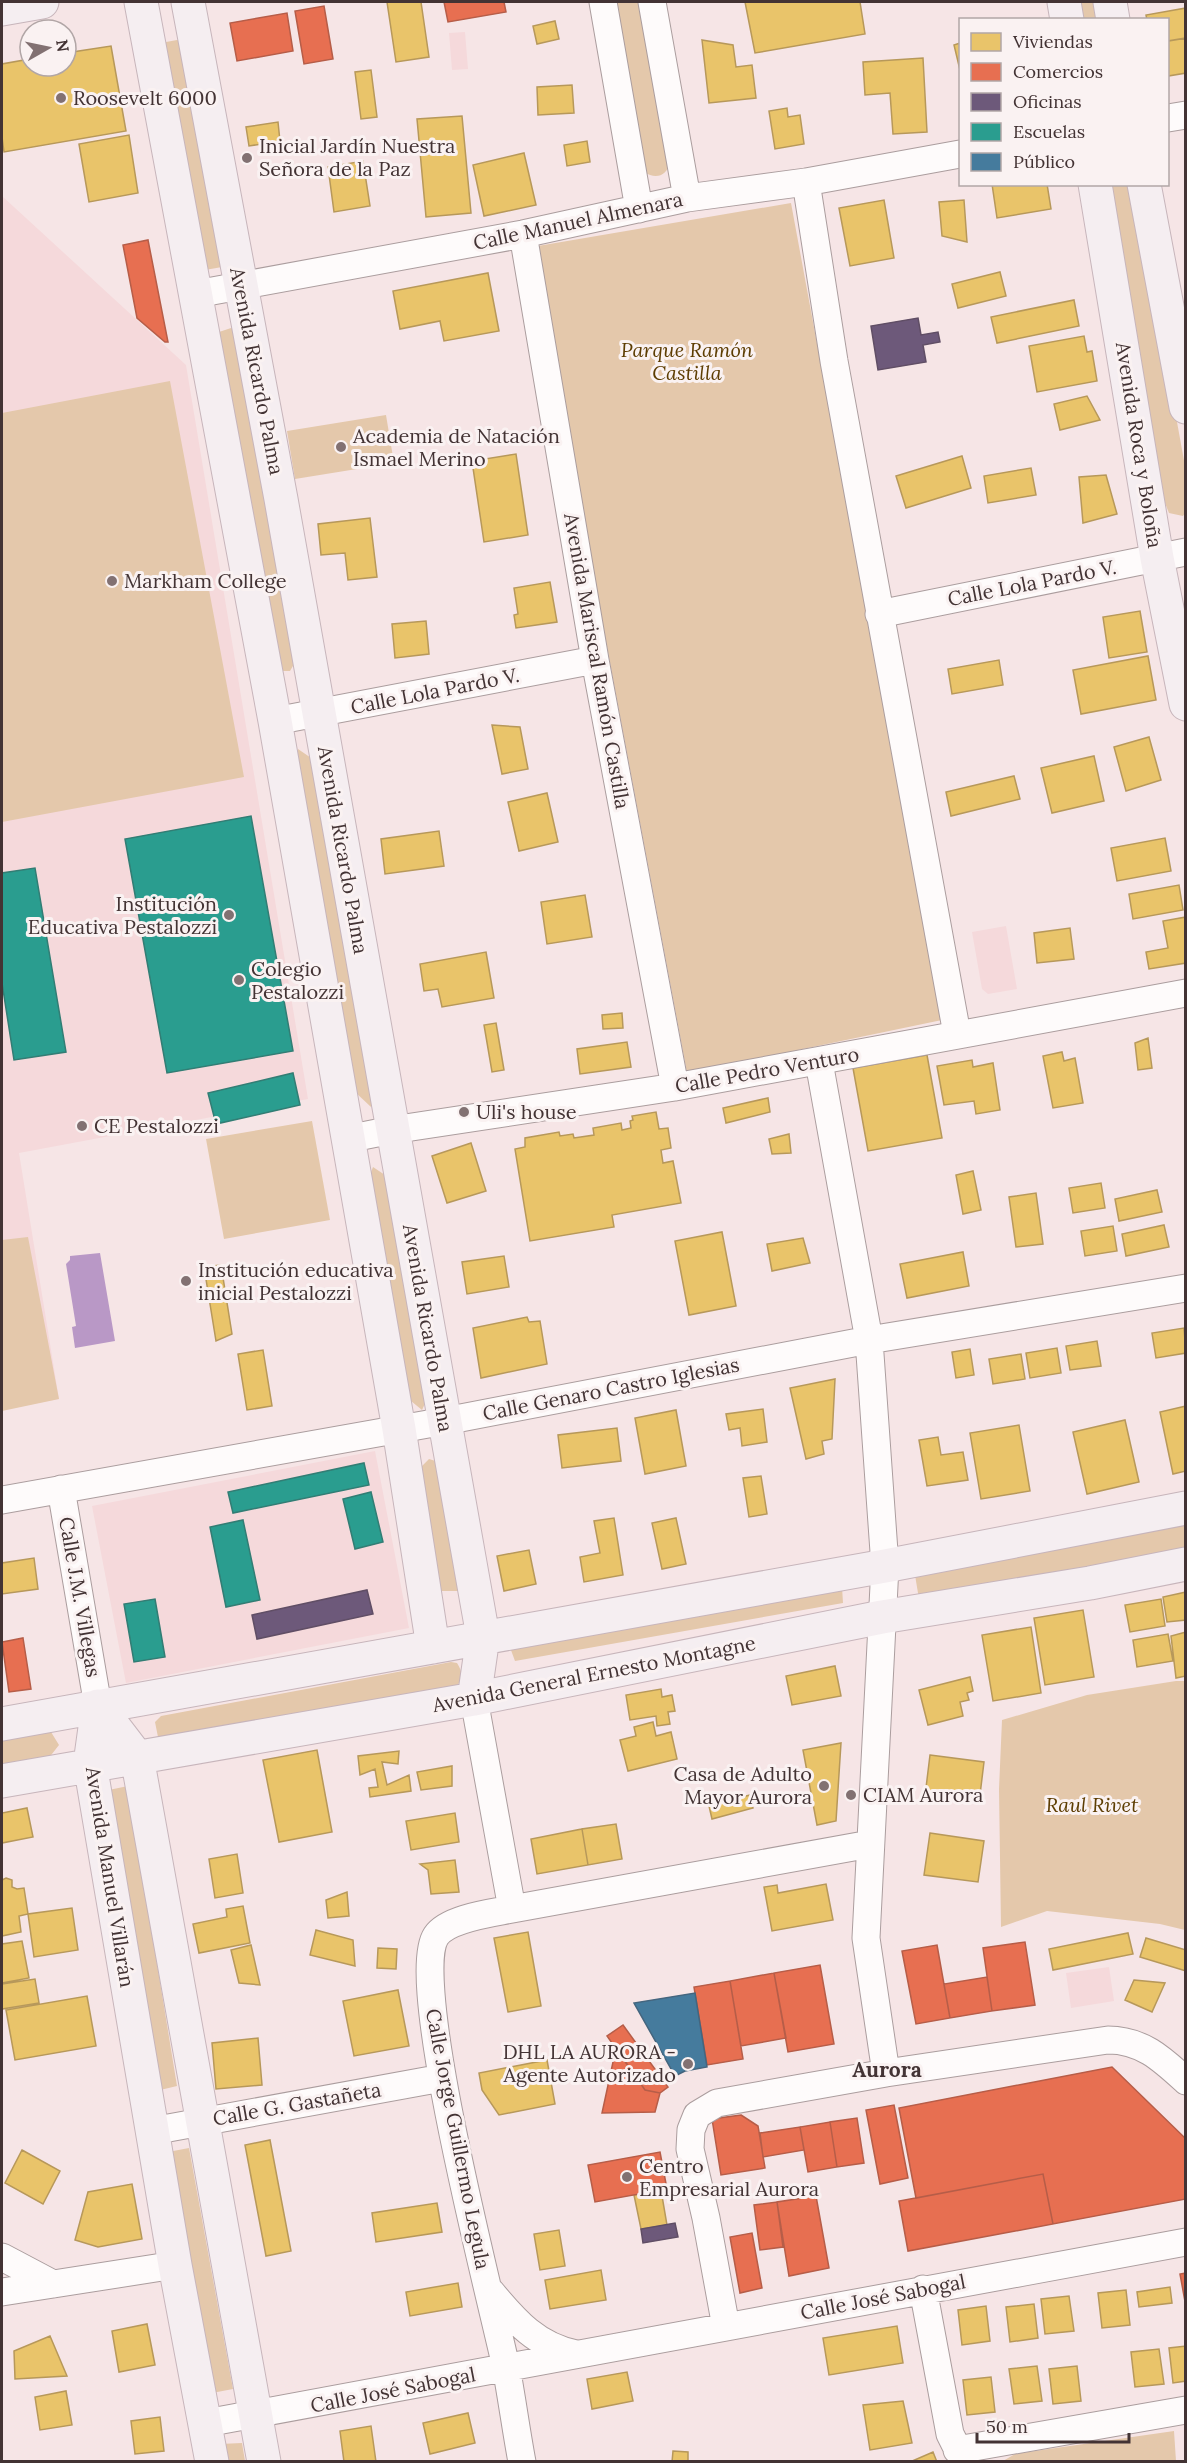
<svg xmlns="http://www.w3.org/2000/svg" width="1187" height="2463" font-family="Lora,serif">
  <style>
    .built { fill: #f5d9db }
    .green { fill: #e4c8ab }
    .water { fill: #b998c6 }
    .homes { fill: #e9c46a; stroke: #b7985a; stroke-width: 1.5 }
    .shops { fill: #e76f51; stroke: #b65d48; stroke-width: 1.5 }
    .offices { fill: #6d597a; stroke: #604e65; stroke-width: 1.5 }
    .schools { fill: #2a9d8f; stroke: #327d74; stroke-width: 1.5 }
    .public { fill: #457b9d; stroke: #44657e; stroke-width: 1.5 }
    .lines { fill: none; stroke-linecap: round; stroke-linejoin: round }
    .minor-casing { stroke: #ab9d9e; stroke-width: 29 }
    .major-casing { stroke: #c7b5bb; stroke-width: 35 }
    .minor { stroke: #fefbfb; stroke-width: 27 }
    .major { stroke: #f5eef1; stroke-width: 33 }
    .poi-dot { fill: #827172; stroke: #faf2f2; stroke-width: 2 }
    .labels { text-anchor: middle; stroke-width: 6; stroke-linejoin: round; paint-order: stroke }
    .poi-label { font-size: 20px; fill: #433334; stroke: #faf2f2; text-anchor: start }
    .street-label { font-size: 20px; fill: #433334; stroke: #faf2f2 }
    .park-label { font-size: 20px; font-style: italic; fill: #5d3d02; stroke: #faf2f2 }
    .neighbourhood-label { font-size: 21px; font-weight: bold; fill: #433334; stroke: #faf2f2 }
  </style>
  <rect width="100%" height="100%" fill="#f6e5e6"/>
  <!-- built -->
  <path class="built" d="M465 32 468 69 452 70 449 33Z
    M2 196 186 365 308 1099 19 1153 59 1399 2 1410Z
    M1006 926 1017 989 988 994 982 989 972 932Z
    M375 1451 409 1628 126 1683 92 1506Z
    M1109 1967 1114 2001 1071 2008 1066 1973Z"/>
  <!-- green -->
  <path class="green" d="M613 2H643L670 162C667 176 656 180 644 172Z
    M1068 2H1103L1106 19H1071Z
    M177 40 182 42 222 267 205 270 162 47 166 42Z
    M1101 185H1134L1185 466V513L1183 516 1169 513 1163 498Z
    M791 203 942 1020 687 1073 532 247Z
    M231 328 239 331 297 659 290 671H280L219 332Z
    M170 381 244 777 2 822V413Z
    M386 415 394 463 295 479 287 431Z
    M298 749 317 762 375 1085 371 1107 354 1091 298 764Z
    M312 1121 330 1220 224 1239 206 1139Z
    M373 1167 391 1179 429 1395 422 1410 405 1396 366 1185Z
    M28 1237 59 1399 2 1411V1240Z
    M429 1459 442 1463 466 1591H441L420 1468Z
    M1185 1518V1551L919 1599 915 1575Z
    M842 1587 843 1603 515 1661 508 1642Z
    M451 1662 457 1663C463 1672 463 1679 456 1687L166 1740 158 1737 155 1722 161 1716Z
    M1176 1681H1186L1185 1930 1160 1924 1047 1911 1001 1927 999 1789 1002 1720 1087 1695Z
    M44 1728 51 1732 59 1745 48 1759 2 1767V1736Z
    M128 1786 177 2086 156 2091 104 1791Z
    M189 2148 233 2389 212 2393 168 2152Z
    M1174 2431 1176 2461H1003L1015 2454Z
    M242 2443 245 2461H224L220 2444Z"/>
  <!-- water -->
  <path class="water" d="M100 1253 115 1341 75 1348 72 1327 76 1326 66 1264 70 1260V1256Z"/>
  <!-- homes -->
  <path class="homes" d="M387 2H421L429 57 396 62Z
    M745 2H860L865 34 755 53Z
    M1186 8V38L1168 41V20H1147L1146 15Z
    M555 21 559 39 537 44 533 26Z
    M1186 38V73L1168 76V41Z
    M702 40 733 45 736 67 752 65 756 98 709 103Z
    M960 43V70L954 45Z
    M111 46 126 131 4 152 2 137V64L30 59V66H66V53Z
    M923 58 927 132 893 134 890 93 865 95 863 62Z
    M371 70 377 117 361 119 355 72Z
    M572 85 574 113 538 115 537 87Z
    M787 108 788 117 800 115 804 144 775 149 769 111Z
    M462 116 471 213 426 217 417 119Z
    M278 122 280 141 249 146 246 127Z
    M129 135 138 193 89 202 79 144Z
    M587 141 590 162 567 166 564 145Z
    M524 153 536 205 484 216 473 165Z
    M363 161 370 206 334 212 328 167Z
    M992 184H1047L1051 209 997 218Z
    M884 200 894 258 850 266 839 208Z
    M964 200 967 242 942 236 939 202Z
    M1000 272 1006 296 958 308 952 284Z
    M488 273 499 331 444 341 440 321 400 329 393 291Z
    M1074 300 1079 326 997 343 991 317Z
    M1084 336 1087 352 1092 351 1097 381 1037 392 1029 346Z
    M1087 396 1100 420 1060 430 1054 404Z
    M516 454 528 535 484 542 472 461Z
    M962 456 971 488 906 508 896 476Z
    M1031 468 1036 495 988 503 984 476Z
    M1106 475 1117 514 1083 523 1079 477Z
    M370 518 377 577 348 580 345 553 321 555 318 524Z
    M550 582 557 622 516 628 514 615 518 614 514 588Z
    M1140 611 1147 652 1109 658 1103 617Z
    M426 621 429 654 395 658 392 624Z
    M1148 656 1156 700 1081 714 1073 670Z
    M999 660 1003 685 952 694 948 669Z
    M492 725 520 727 528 769 502 774Z
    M1149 737 1161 780 1126 791 1114 747Z
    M1094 756 1104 801 1052 813 1041 768Z
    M1014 776 1020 799 951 816 946 792Z
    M547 793 558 842 519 851 508 802Z
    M439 831 444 866 385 874 381 839Z
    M1165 838 1171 871 1117 881 1111 848Z
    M1179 885 1183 910 1133 919 1129 894Z
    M585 895 592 937 547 944 541 902Z
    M1186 917V963L1149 969 1146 952 1168 948 1163 921Z
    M1070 928 1074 959 1037 963 1034 933Z
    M486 952 494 998 442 1007 438 989 424 991 420 964Z
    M622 1013 623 1028 603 1029 602 1015Z
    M496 1023 504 1070 492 1072 484 1025Z
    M1148 1038 1152 1068 1138 1070 1135 1043Z
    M627 1042 631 1067 580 1074 577 1049Z
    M1062 1052 1064 1061 1075 1058 1083 1103 1053 1108 1043 1056Z
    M927 1055 942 1138 868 1151 853 1068Z
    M972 1060 973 1067 993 1063 1000 1110 976 1114 974 1101 944 1105 937 1066Z
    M768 1098 770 1112 726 1123 723 1108Z
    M656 1112 659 1129 668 1128 671 1148 661 1150 663 1163 673 1161 681 1203 612 1215 614 1227 530 1241 515 1149 525 1147V1138L559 1132 560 1136 573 1134 574 1138 594 1135 593 1128 621 1123 622 1130 631 1128 630 1121 633 1120 632 1116Z
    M789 1134 791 1153 772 1154 769 1139Z
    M471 1143 486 1191 447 1203 432 1156Z
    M973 1171 981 1210 963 1214 956 1175Z
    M1101 1183 1105 1208 1073 1213 1069 1188Z
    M1157 1190 1162 1212 1119 1221 1115 1199Z
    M1036 1193 1043 1244 1016 1247 1009 1197Z
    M1164 1225 1169 1247 1126 1256 1122 1234Z
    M1113 1226 1117 1251 1085 1256 1081 1231Z
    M722 1232 736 1306 689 1315 675 1241Z
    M803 1238 810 1263 772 1271 767 1244Z
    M963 1252 969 1286 907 1298 900 1264Z
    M504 1256 509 1287 467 1294 462 1262Z
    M221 1265 232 1334 216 1341 204 1267Z
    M527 1317 529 1322 540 1321 547 1364 481 1378 473 1328Z
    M1184 1328 1186 1353 1156 1358 1152 1333Z
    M1097 1341 1101 1366 1070 1370 1066 1346Z
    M1057 1348 1061 1373 1030 1378 1026 1353Z
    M970 1349 974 1375 956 1378 952 1352Z
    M263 1350 272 1406 247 1410 238 1354Z
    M1021 1354 1025 1379 993 1384 989 1359Z
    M835 1379 832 1439 822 1441 824 1454 806 1459 790 1388Z
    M1186 1406V1471L1173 1474 1160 1412Z
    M763 1409 767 1442 742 1446 740 1428 729 1430 726 1414Z
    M676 1410 686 1466 645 1474 635 1418Z
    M1125 1420 1139 1482 1087 1494 1073 1432Z
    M1019 1425 1030 1491 981 1499 970 1433Z
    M617 1428 621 1461 562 1468 558 1435Z
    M938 1437 941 1455 963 1452 968 1480 927 1486 919 1440Z
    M761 1476 767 1514 749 1517 743 1478Z
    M614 1518 623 1575 584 1582 580 1557 600 1553 594 1521Z
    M676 1518 686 1564 662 1569 652 1523Z
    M529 1550 536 1584 504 1591 497 1556Z
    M34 1558 38 1589 2 1594V1563Z
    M1186 1592V1620L1167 1622 1163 1597Z
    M1161 1599 1165 1626 1130 1632 1125 1605Z
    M1083 1610 1094 1677 1045 1685 1034 1618Z
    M1031 1627 1041 1693 993 1701 982 1635Z
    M1186 1632V1676L1176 1678 1171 1636Z
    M1168 1634 1173 1661 1137 1667 1133 1640Z
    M835 1666 841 1696 792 1705 786 1676Z
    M970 1677 973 1691 967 1693 969 1700 960 1702 963 1716 928 1725 919 1690Z
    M661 1689 662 1697 672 1695 675 1711 668 1712 670 1724 657 1726 656 1716 630 1720 626 1695Z
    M653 1722 656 1736 671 1732 677 1759 628 1771 620 1740 636 1736 634 1727Z
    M841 1743 836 1821 817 1825 803 1750Z
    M317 1750 332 1832 279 1842 263 1760Z
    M399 1751 398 1764 382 1762 387 1785 409 1775 411 1791 370 1797 369 1788 378 1787 375 1769 360 1775 358 1756Z
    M930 1755 984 1762 979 1803 925 1796Z
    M452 1766V1786L421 1790 417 1772Z
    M750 1795 753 1808 712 1819 709 1806Z
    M27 1808 33 1837 2 1843V1813Z
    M455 1813 459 1842 411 1850 406 1821Z
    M616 1824 622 1859 588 1865 582 1829Z
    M582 1829 588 1865 537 1874 531 1839Z
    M930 1833 984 1841 978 1882 924 1875Z
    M237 1854 243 1893 215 1898 209 1859Z
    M455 1860 459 1892 431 1894 428 1870 420 1864Z
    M6 1878 12 1880V1887L17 1889 24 1888 28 1914 19 1916 21 1932 2 1936V1880Z
    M826 1884 833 1920 772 1931 764 1887 777 1885 778 1893Z
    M347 1892 349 1916 328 1918 326 1900Z
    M243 1906 250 1943 199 1953 193 1924 227 1917 226 1909Z
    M72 1908 78 1950 34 1957 28 1914Z
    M316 1930 353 1940 355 1966 310 1955Z
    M528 1932 541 2006 508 2012 494 1938Z
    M1128 1933 1133 1954 1053 1970 1049 1949Z
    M1146 1938 1186 1950V1971L1140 1957Z
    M22 1941 29 1978 2 1983V1944Z
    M251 1945 260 1985 239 1983 231 1950Z
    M378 1948 397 1949 396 1969 377 1968Z
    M35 1979 39 2003 2 2009V1984Z
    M1134 1980 1165 1983 1152 2012 1125 2000Z
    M398 1990 409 2046 354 2056 343 2001Z
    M87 1996 96 2046 15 2060 6 2010Z
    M258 2038 262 2085 216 2089 212 2043Z
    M547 2060 555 2104 499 2115 482 2090 479 2073Z
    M270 2140 291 2251 266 2256 245 2145Z
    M22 2150 60 2171 43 2204 5 2183Z
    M132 2184 142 2239 98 2247 75 2240 88 2192Z
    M661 2190 667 2225 641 2229 634 2195Z
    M437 2203 442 2232 376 2242 372 2213Z
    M559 2230 565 2266 540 2270 534 2234Z
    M601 2270 606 2300 550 2309 545 2280Z
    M458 2283 462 2307 410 2316 406 2292Z
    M1170 2287 1172 2303 1139 2307 1137 2292Z
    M1126 2290 1130 2325 1102 2328 1098 2293Z
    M1069 2296 1074 2331 1045 2334 1041 2299Z
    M1034 2304 1038 2338 1010 2342 1006 2307Z
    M986 2306 990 2341 962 2345 958 2310Z
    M147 2324 155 2365 119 2372 112 2331Z
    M897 2326 903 2363 829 2375 823 2338Z
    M50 2336 67 2376 15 2379 14 2351Z
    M1186 2346V2381L1173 2383 1169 2348Z
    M1159 2349 1164 2384 1135 2387 1131 2352Z
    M1037 2366 1042 2401 1014 2404 1009 2369Z
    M1077 2366 1081 2401 1053 2404 1049 2369Z
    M627 2372 633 2401 592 2409 587 2379Z
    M991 2377 995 2412 967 2415 963 2380Z
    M66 2391 72 2425 40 2430 35 2397Z
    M903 2401 912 2443 870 2450 863 2405Z
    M468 2413 475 2443 430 2454 423 2423Z
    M160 2417 164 2451 135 2454 131 2421Z
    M371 2426 376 2462H344L340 2431Z
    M673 2451 688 2452V2462H672Z
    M933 2452 937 2462H910Z"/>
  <!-- shops -->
  <path class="shops" d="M444 2H504L506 12 448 22Z
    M324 6 333 59 304 64 295 11Z
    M287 13 293 51 237 61 230 23Z
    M148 240 168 342H165L137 318 123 245Z
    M23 1638 31 1689 9 1692 2 1642Z
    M1025 1942 1035 2005 992 2011 983 1948Z
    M937 1945 950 2018 916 2024 902 1951Z
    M820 1965 834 2044 788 2052 774 1973Z
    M774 1973 786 2038 741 2046 730 1981Z
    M987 1977 992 2011 950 2018 944 1984Z
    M730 1981 743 2059 707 2065 694 1987Z
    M623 2025 668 2087 660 2093 645 2090 607 2036Z
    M616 2048 645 2090 660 2093 655 2112 602 2113Z
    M1112 2067 1186 2139V2199L1053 2224 1043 2174 916 2198 899 2108Z
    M894 2105 908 2178 880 2184 866 2110Z
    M741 2115 758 2126 765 2168 721 2175 712 2119Z
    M857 2118 864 2163 837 2167 830 2122Z
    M830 2122 837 2167 808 2172 800 2127Z
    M800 2127 804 2150 763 2157 760 2133Z
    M660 2152 667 2189 595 2202 588 2165Z
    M1043 2174 1053 2224 908 2251 899 2201Z
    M816 2196 829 2268 789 2276 777 2202Z
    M777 2202 783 2247 760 2250 754 2205Z
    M752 2233 762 2288 740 2293 730 2237Z
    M1186 2273V2307L1180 2274Z"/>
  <!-- offices -->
  <path class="offices" d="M918 318 921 335 938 332 940 342 923 345 926 362 878 370 871 326Z
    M367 1590 373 1614 257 1639 252 1615Z
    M675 2223 678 2237 643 2243 641 2229Z"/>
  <!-- schools -->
  <path class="schools" d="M251 816 293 1051 167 1073 125 839Z
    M35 868 66 1052 14 1060 2 983V873Z
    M293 1073 300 1105 216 1124 208 1093Z
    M364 1463 369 1485 233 1513 228 1492Z
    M371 1492 383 1542 355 1549 343 1499Z
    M243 1520 260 1600 226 1607 210 1527Z
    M155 1599 165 1657 134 1662 124 1604Z"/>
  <!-- public -->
  <path class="public" d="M695 1993 707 2067 685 2071 675 2076 634 2003Z"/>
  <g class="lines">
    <defs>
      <path id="minor" d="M603 2 639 209
        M652 2 687 198
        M1168 118 1186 115
        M806 182 834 361 957 1034
        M523 234 595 660 675 1087
        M196 294 523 234 687 198 806 182 960 154
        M879 614 1186 552
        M275 721 595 660
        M819 1062 869 1340 885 1566 866 1938 886 2073
        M347 1139 392 1130 675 1087 1186 993
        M61 1489 98 1706
        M2 1500 445 1421 869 1340 1186 1288
        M474 1699 512 1909
        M152 2131 442 2078
        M2 2257 53 2284
        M923 2289 950 2434 964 2462
        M2 2292 175 2265
        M491 2292C516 2322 537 2346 576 2354
        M726 2327 706 2218 690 2149 691 2130 697 2115 717 2103 886 2073 1108 2040C1142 2040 1162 2059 1186 2081
        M206 2423 1186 2242
        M957 2450 1186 2410
        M522 2462C516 2430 512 2399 506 2367 492 2301 407 1979 436 1936 448 1918 492 1913 512 1909L870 1844"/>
      <path id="major" d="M141 2 275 721 399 1429 433 1647
        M188 2 281 499 481 1625 483 1637 474 1699
        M1064 2 1067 20
        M1110 2 1113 20
        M2 9 42 2
        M1095 184 1157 558 1186 704
        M1144 184 1186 407
        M98 1706 137 1757 264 2462
        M98 1706 90 1764 175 2265 212 2462
        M2 1724 885 1566 1186 1508
        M2 1781 474 1699 882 1617 1090 1583 1186 1564"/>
    </defs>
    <!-- minor casing -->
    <use href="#minor" class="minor-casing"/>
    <!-- major casing -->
    <use href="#major" class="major-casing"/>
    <!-- minor -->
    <use href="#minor" class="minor"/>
    <!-- major -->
    <use href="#major" class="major"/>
  </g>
  <!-- markers -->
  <g class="poi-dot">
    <circle cx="61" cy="98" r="6"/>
    <circle cx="247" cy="158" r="6"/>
    <circle cx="341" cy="447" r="6"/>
    <circle cx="112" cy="581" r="6"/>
    <circle cx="229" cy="915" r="6"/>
    <circle cx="239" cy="980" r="6"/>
    <circle cx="464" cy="1112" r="6"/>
    <circle cx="82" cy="1126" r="6"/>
    <circle cx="186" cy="1281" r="6"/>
    <circle cx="824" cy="1786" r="6"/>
    <circle cx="851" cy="1795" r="6"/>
    <circle cx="688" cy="2064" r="6"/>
    <circle cx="627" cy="2177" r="6"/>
  </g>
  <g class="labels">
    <!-- poi labels -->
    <g class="poi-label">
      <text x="73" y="105">Roosevelt 6000</text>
      <text x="259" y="153">Inicial Jardín Nuestra<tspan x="259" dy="23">Señora de la Paz</tspan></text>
      <text x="353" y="443">Academia de Natación<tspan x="353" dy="23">Ismael Merino</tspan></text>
      <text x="124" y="588">Markham College</text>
      <text x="217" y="911" text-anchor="end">Institución<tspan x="217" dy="23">Educativa Pestalozzi</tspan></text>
      <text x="251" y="976">Colegio<tspan x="251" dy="23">Pestalozzi</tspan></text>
      <text x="476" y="1119">Uli's house</text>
      <text x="94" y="1133">CE Pestalozzi</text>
      <text x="198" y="1277">Institución educativa<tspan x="198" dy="23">inicial Pestalozzi</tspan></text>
      <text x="812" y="1781" text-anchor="end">Casa de Adulto<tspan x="812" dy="23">Mayor Aurora</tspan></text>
      <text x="863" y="1802">CIAM Aurora</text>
      <text x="676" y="2059" text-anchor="end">DHL LA AURORA -<tspan x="676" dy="23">Agente Autorizado</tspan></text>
      <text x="639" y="2173">Centro<tspan x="639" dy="23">Empresarial Aurora</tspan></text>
    </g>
    <!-- street labels -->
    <g class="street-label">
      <text transform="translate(578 221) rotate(-12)" y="7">Calle Manuel Almenara</text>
      <text transform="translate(257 371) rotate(79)" y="7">Avenida Ricardo Palma</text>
      <text transform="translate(1139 445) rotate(81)" y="7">Avenida Roca y Boloña</text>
      <text transform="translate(1032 583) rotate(-11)" y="7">Calle Lola Pardo V.</text>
      <text transform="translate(597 661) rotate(80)" y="7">Avenida Mariscal Ramón Castilla</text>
      <text transform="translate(435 691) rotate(-11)" y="7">Calle Lola Pardo V.</text>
      <text transform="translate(343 850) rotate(80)" y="7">Avenida Ricardo Palma</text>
      <text transform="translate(767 1070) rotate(-10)" y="7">Calle Pedro Venturo</text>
      <text transform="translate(428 1328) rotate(80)" y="7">Avenida Ricardo Palma</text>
      <text transform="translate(611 1389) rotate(-11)" y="7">Calle Genaro Castro Iglesias</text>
      <text transform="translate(80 1597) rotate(80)" y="7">Calle J.M. Villegas</text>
      <text transform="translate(594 1674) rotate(-11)" y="7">Avenida General Ernesto Montagne</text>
      <text transform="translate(110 1877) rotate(81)" y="7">Avenida Manuel Villarán</text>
      <text transform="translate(297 2104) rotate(-10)" y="7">Calle G. Gastañeta</text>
      <text transform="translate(458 2139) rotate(79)" y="7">Calle Jorge Guillermo Legula</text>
      <text transform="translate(883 2297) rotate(-11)" y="7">Calle José Sabogal</text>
      <text transform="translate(393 2390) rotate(-11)" y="7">Calle José Sabogal</text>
    </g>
    <!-- park labels -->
    <g class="park-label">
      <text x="687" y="357">Parque Ramón<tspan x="687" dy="23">Castilla</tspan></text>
      <text x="1092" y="1812">Raul Rivet</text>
    </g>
    <!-- neighbourhood labels -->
    <g class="neighbourhood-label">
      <text x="887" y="2077">Aurora</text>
    </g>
  </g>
  <!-- border -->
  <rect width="1187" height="2463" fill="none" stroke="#433334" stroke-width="6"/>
  <!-- legend -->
  <rect x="959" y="18" width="210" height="168" fill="#faf2f2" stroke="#b1a6a6" stroke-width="1.5"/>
  <rect x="971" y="33" width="30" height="18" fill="#e9c46a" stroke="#b1a6a6" stroke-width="1.5"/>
  <text x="1013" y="48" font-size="18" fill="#433334">Viviendas</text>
  <rect x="971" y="63" width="30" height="18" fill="#e76f51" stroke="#b1a6a6" stroke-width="1.5"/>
  <text x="1013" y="78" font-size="18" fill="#433334">Comercios</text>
  <rect x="971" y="93" width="30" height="18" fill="#6d597a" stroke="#b1a6a6" stroke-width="1.5"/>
  <text x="1013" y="108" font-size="18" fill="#433334">Oficinas</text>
  <rect x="971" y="123" width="30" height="18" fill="#2a9d8f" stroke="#b1a6a6" stroke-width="1.5"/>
  <text x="1013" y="138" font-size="18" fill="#433334">Escuelas</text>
  <rect x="971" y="153" width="30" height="18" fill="#457b9d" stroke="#b1a6a6" stroke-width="1.5"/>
  <text x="1013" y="168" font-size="18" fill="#433334">Público</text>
  <!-- north arrow -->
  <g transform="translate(48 48) rotate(81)"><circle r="28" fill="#faf2f2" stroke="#b1a6a6" stroke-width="1.5"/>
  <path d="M0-4.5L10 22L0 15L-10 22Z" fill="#827172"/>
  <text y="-9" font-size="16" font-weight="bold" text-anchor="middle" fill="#433334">N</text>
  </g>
  <!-- scale -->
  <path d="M977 2433v9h152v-9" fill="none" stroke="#433334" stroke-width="3"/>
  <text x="986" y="2433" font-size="18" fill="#433334" stroke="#faf2f2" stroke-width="4.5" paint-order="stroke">50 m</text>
</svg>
